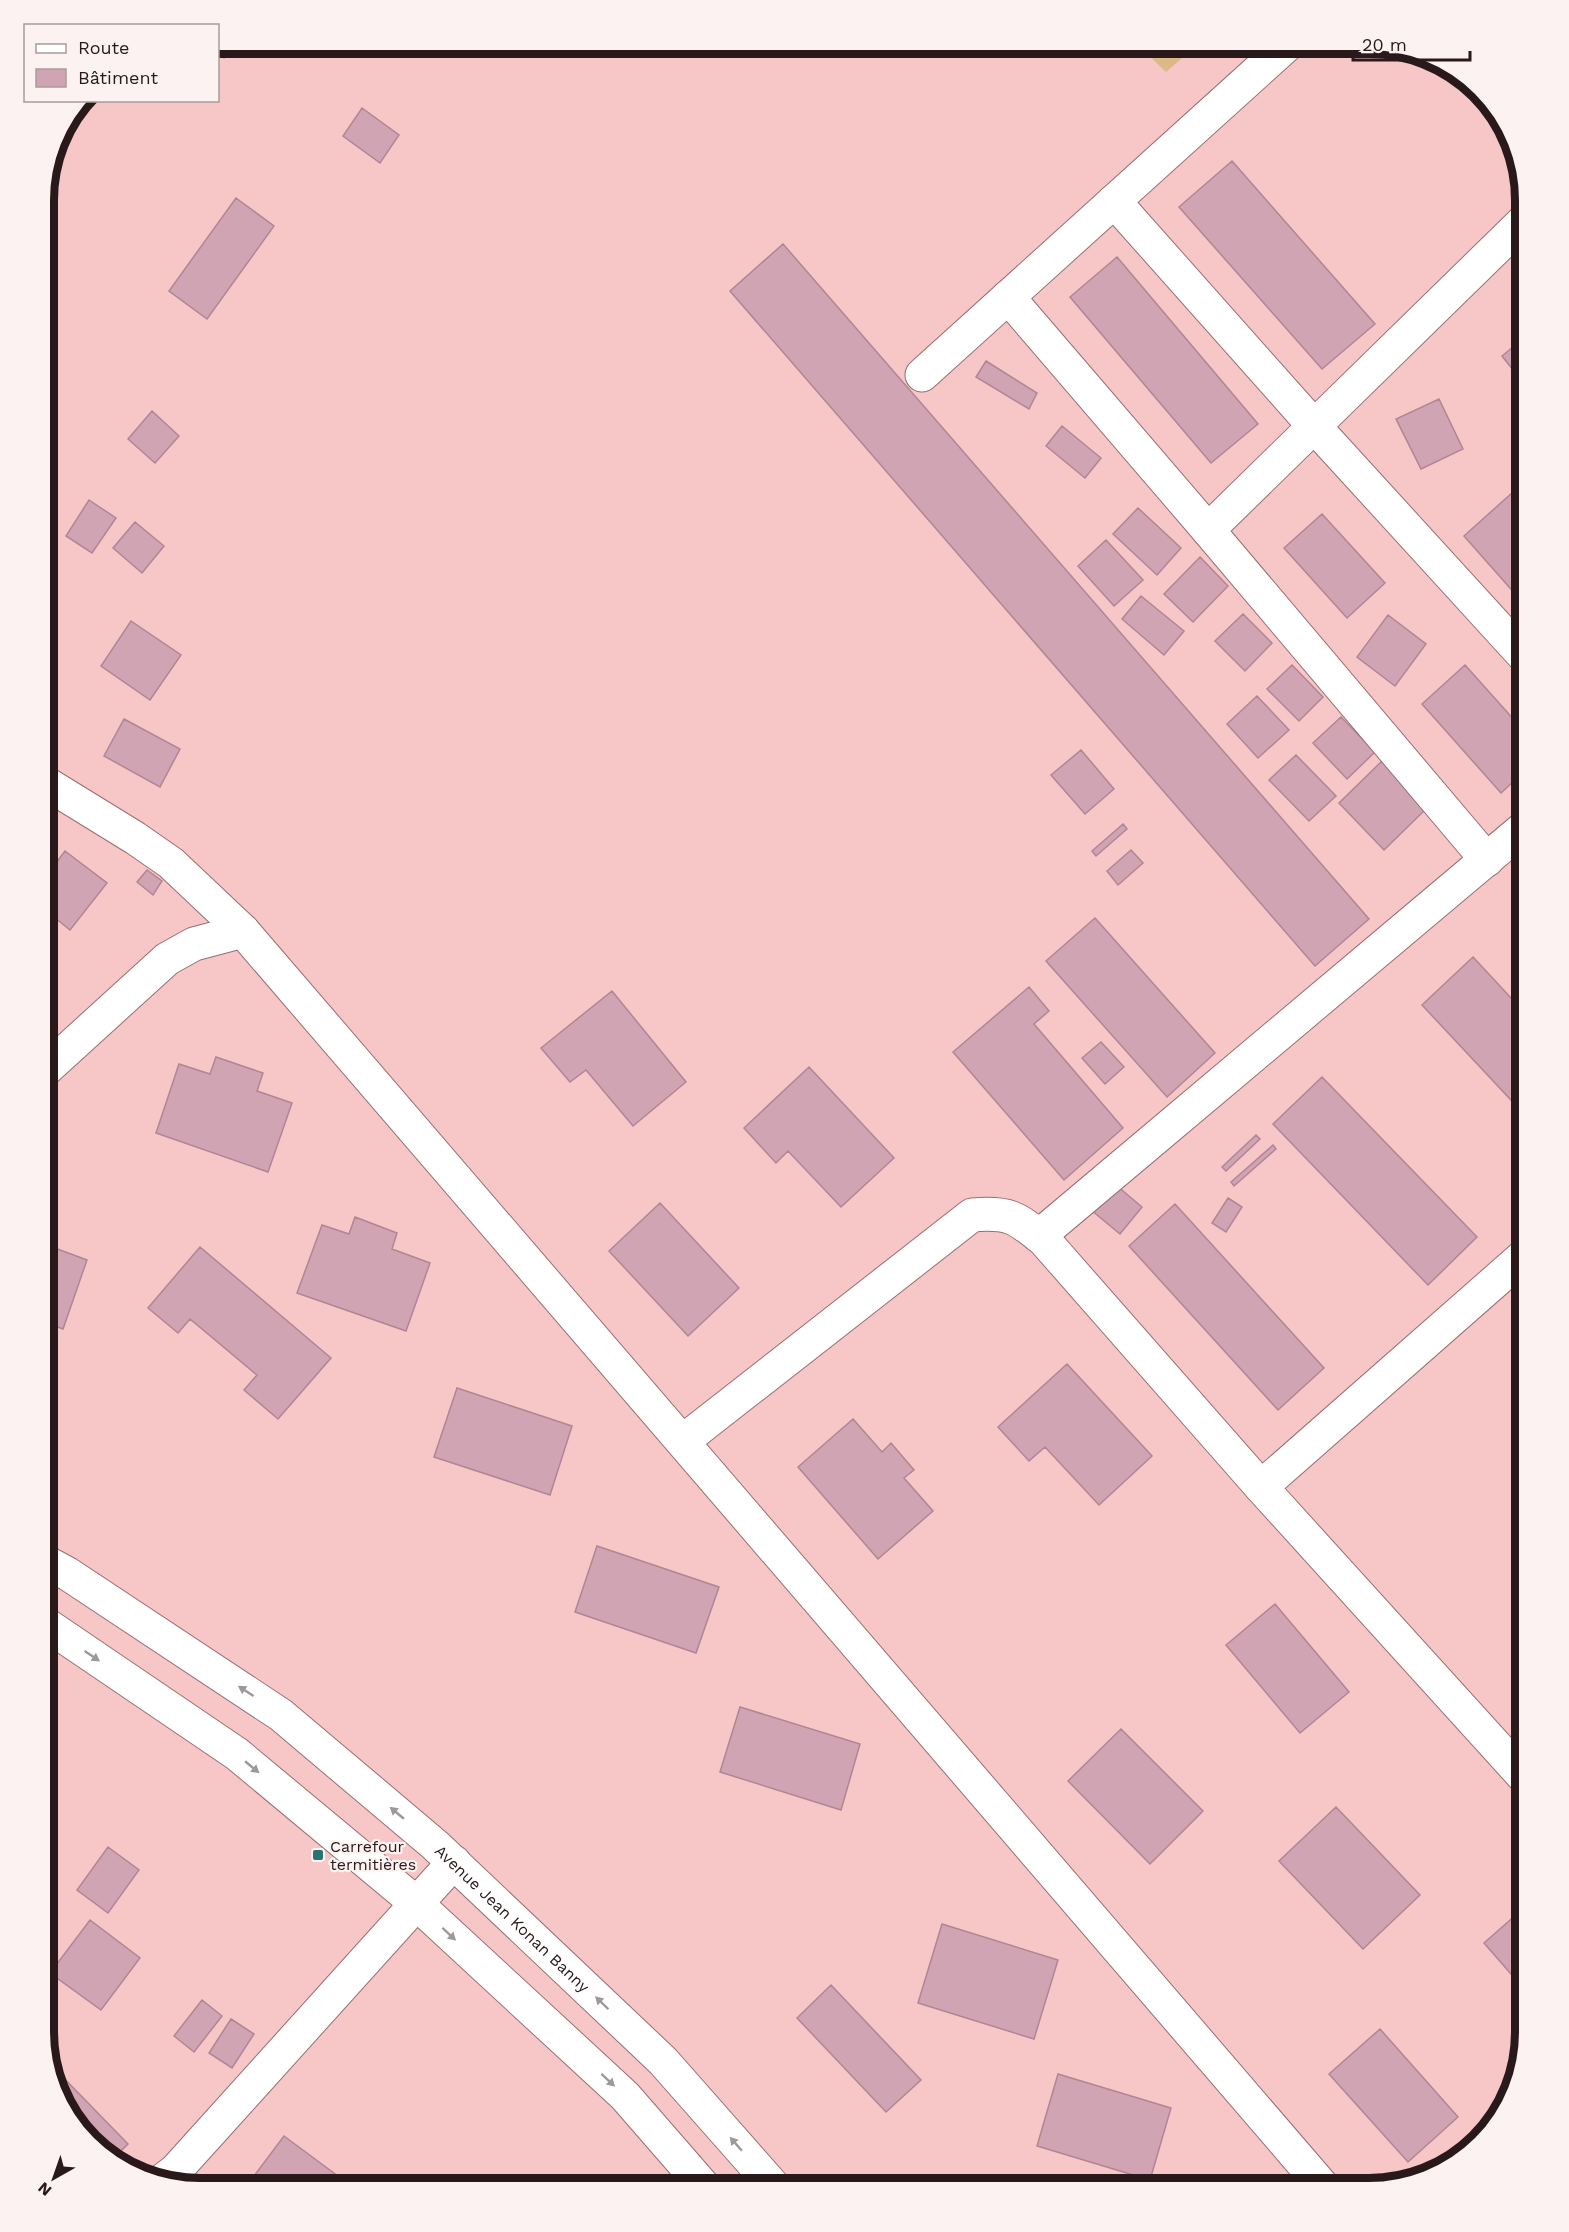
<svg xmlns="http://www.w3.org/2000/svg" width="1569" height="2232" font-family="'Work Sans',sans-serif">
  <style>
    .green { fill: #dcba88 }
    .building { fill: #d1a4b3; stroke: #b08594; stroke-width: 1.5 }
    .lines { fill: none; stroke-linecap: round; stroke-linejoin: round }
    .minor-casing { stroke: #9a6e70; stroke-width: 35 }
    .minor { stroke: #fff; stroke-width: 33 }
    .oneway { fill: #9f9898 }
    .poi-dot { fill: #287374; stroke: #fdf2f2; stroke-width: 2 }
    .labels { text-anchor: middle; stroke-width: 4.5; stroke-linejoin: round; paint-order: stroke }
    .poi-label { font-size: 16px; fill: #2a191a; stroke: #fdf2f2; text-anchor: start }
    .street-label { font-size: 16px; fill: #2a191a; stroke: #fdf2f2 }
    .rim { fill: none; stroke: #2a191a; stroke-width: 8 }
  </style>
  <rect width="100%" height="100%" fill="#f7c6c7"/>
  <!-- green -->
  <path class="green" d="M1137 44H1198L1166 72Z"/>
  <!-- building -->
  <path class="building" d="M218 44H234L224 58 218 53Z
    M362 108 399 135 380 163 343 136Z
    M1232 161 1375 324 1322 369 1179 207Z
    M236 198 274 226 207 319 169 291Z
    M783 244 1369 919 1315 966 730 291Z
    M1117 257 1258 424 1211 463 1070 297Z
    M1525 337V385L1502 356Z
    M986 361 1037 393 1029 409 976 377Z
    M1439 399 1463 449 1421 469 1396 419Z
    M152 411 179 436 155 463 128 439Z
    M1062 426 1101 458 1085 478 1046 446Z
    M1513 492 1525 507V605L1464 536Z
    M89 500 116 518 92 553 66 536Z
    M1138 508 1181 548 1157 575 1113 534Z
    M1322 514 1385 583 1347 618 1284 548Z
    M135 522 164 546 142 573 113 548Z
    M1106 540 1143 580 1114 606 1078 566Z
    M1200 557 1228 586 1193 622 1164 594Z
    M1141 596 1184 631 1164 655 1122 619Z
    M1243 614 1272 643 1245 671 1215 641Z
    M1388 615 1426 644 1395 686 1357 657Z
    M131 621 181 655 150 700 101 666Z
    M1292 665 1323 697 1299 721 1267 689Z
    M1465 665 1525 732V771L1501 793 1422 704Z
    M1257 696 1289 730 1258 758 1227 724Z
    M1341 717 1375 752 1347 779 1313 743Z
    M124 719 180 749 160 787 104 756Z
    M1081 750 1114 789 1085 814 1051 775Z
    M1296 755 1336 796 1309 821 1269 780Z
    M1382 761 1428 807 1384 850 1339 803Z
    M1123 824 1127 829 1096 856 1092 851Z
    M1131 850 1143 863 1118 885 1107 871Z
    M65 851 107 883 70 930 44 909V879Z
    M147 870 162 881 153 895 137 882Z
    M1095 918 1215 1053 1167 1097 1046 961Z
    M1473 957 1525 1013V1115L1422 1005Z
    M1029 987 1049 1011 1034 1024 1123 1128 1064 1180 953 1052Z
    M612 991 686 1082 633 1126 586 1070 570 1082 541 1048Z
    M1101 1042 1124 1067 1105 1084 1082 1058Z
    M216 1057 263 1073 257 1091 292 1103 268 1172 156 1133 179 1064 210 1074Z
    M809 1067 894 1158 841 1207 788 1151 776 1163 744 1128Z
    M1322 1077 1477 1237 1428 1285 1273 1124Z
    M1256 1135 1260 1139 1226 1171 1222 1167Z
    M1273 1145 1276 1149 1234 1186 1231 1182Z
    M1097 1169 1142 1207 1120 1234 1074 1196Z
    M1228 1198 1242 1207 1226 1232 1212 1223Z
    M660 1203 739 1288 688 1336 609 1251Z
    M1175 1204 1324 1368 1278 1410 1129 1246Z
    M355 1217 397 1233 392 1249 430 1263 406 1331 297 1293 322 1225 349 1234Z
    M44 1244 87 1260 63 1329 44 1322Z
    M200 1247 331 1358 278 1419 244 1390 257 1375 190 1319 178 1333 148 1308Z
    M1067 1364 1152 1456 1099 1505 1045 1447 1029 1461 998 1427Z
    M457 1388 572 1426 550 1495 434 1457Z
    M853 1419 882 1452 891 1443 914 1470 904 1478 933 1511 878 1559 798 1467Z
    M597 1546 719 1587 696 1653 575 1612Z
    M1275 1604 1349 1692 1300 1733 1226 1645Z
    M740 1707 860 1744 841 1810 720 1772Z
    M1121 1729 1203 1811 1150 1864 1068 1781Z
    M1336 1807 1420 1895 1363 1949 1279 1861Z
    M108 1847 139 1870 108 1913 77 1890Z
    M1525 1907V1990L1484 1943Z
    M90 1920 140 1958 101 2010 50 1973Z
    M942 1924 1058 1960 1034 2039 918 2003Z
    M831 1985 921 2080 886 2112 797 2018Z
    M202 2000 222 2016 194 2052 174 2036Z
    M231 2019 254 2034 232 2068 209 2053Z
    M1380 2029 1458 2117 1408 2162 1329 2074Z
    M53 2067 128 2144 113 2159 65 2110Z
    M1058 2074 1171 2108 1150 2180 1037 2146Z
    M284 2136 354 2188H245Z"/>
  <g class="lines">
    <defs>
      <g id="minor">
        <path d="M1114 201 1314 426 1525 657"/>
        <path d="M1008 297 1208 530 1487 860"/>
        <path d="M922 375 1288 44"/>
        <path d="M1208 530 1525 220"/>
        <path d="M44 782 135 838 171 863 243 931 1324 2188"/>
        <path d="M44 1071 167 959 194 944 243 931"/>
        <path d="M1039 1236 1525 827"/>
        <path d="M683 1441 972 1215C1009 1212 1016 1217 1044 1240L1261 1487 1525 1778"/>
        <path d="M1261 1487 1525 1255"/>
        <path id="s1" d="M44 1561 68 1574 281 1715 435 1845 663 2061 775 2188"/>
        <path d="M44 1623 237 1754 416 1903 625 2096 705 2188"/>
        <path d="M163 2180 176 2170 454 1862"/>
      </g>
    </defs>
    <!-- minor casing -->
    <use href="#minor" class="minor-casing"/>
    <!-- minor -->
    <use href="#minor" class="minor"/>
  </g>
  <!-- one-way arrows -->
  <defs><path id="oneway-solid" d="M-6-.8H1V-3.2L6.5 0L1 3.2V.8H-6Z" transform="scale(1.5)"/></defs>
  <g class="oneway">
    <use href="#oneway-solid" transform="translate(92 1656) rotate(34)"/>
    <use href="#oneway-solid" transform="translate(246 1691) rotate(-147)"/>
    <use href="#oneway-solid" transform="translate(252 1767) rotate(40)"/>
    <use href="#oneway-solid" transform="translate(397 1813) rotate(-140)"/>
    <use href="#oneway-solid" transform="translate(449 1934) rotate(43)"/>
    <use href="#oneway-solid" transform="translate(602 2003) rotate(-136)"/>
    <use href="#oneway-solid" transform="translate(608 2080) rotate(43)"/>
    <use href="#oneway-solid" transform="translate(736 2144) rotate(-131)"/>
  </g>
  <!-- markers -->
  <rect class="poi-dot" x="312" y="1849" width="12" height="12" rx="3"/>
  <g class="labels">
    <!-- poi labels -->
    <g class="poi-label">
      <text x="330" y="1852">Carrefour<tspan x="330" dy="18">termitières</tspan></text>
    </g>
    <!-- street labels -->
    <g class="street-label">
      <text dy="6" stroke="none"><textPath href="#s1" startOffset="591">Avenue Jean Konan Banny</textPath></text>
    </g>
  </g>
  <!-- crop -->
  <path d="M0 0H1569V2232H0ZM200 54H1369A146 146 0 0 1 1515 200V2032A146 146 0 0 1 1369 2178H200A146 146 0 0 1 54 2032V200A146 146 0 0 1 200 54Z" fill="#fdf2f2" fill-rule="evenodd"/>
  <path class="rim" d="M200 54H1369A146 146 0 0 1 1515 200V2032A146 146 0 0 1 1369 2178H200A146 146 0 0 1 54 2032V200A146 146 0 0 1 200 54Z"/>
  <!-- legend -->
  <rect x="24" y="24" width="195" height="78" fill="#fdf2f2" stroke="#a99b9c" stroke-width="1.5"/>
  <rect x="36" y="44" width="30" height="9" fill="#ffffff" stroke="#a99b9c" stroke-width="1.5"/>
  <text x="78" y="54" font-size="18" fill="#2a191a">Route</text>
  <rect x="36" y="69" width="30" height="18" fill="#d1a4b3" stroke="#a99b9c" stroke-width="1.5"/>
  <text x="78" y="84" font-size="18" fill="#2a191a">Bâtiment</text>
  <!-- north arrow -->
  <g transform="translate(54 2178) rotate(220)" stroke="#fdf2f2" stroke-width="4.5" paint-order="stroke">
  <path d="M0-4.5L10 22L0 15L-10 22Z" fill="#2a191a"/>
  <text y="-9" font-size="16" font-weight="bold" text-anchor="middle" fill="#2a191a">N</text>
  </g>
  <!-- scale -->
  <path d="M1353 51v9h117v-9" fill="none" stroke="#2a191a" stroke-width="3"/>
  <text x="1362" y="51" font-size="18" fill="#2a191a" stroke="#fdf2f2" stroke-width="4.5" paint-order="stroke">20 m</text>
</svg>
